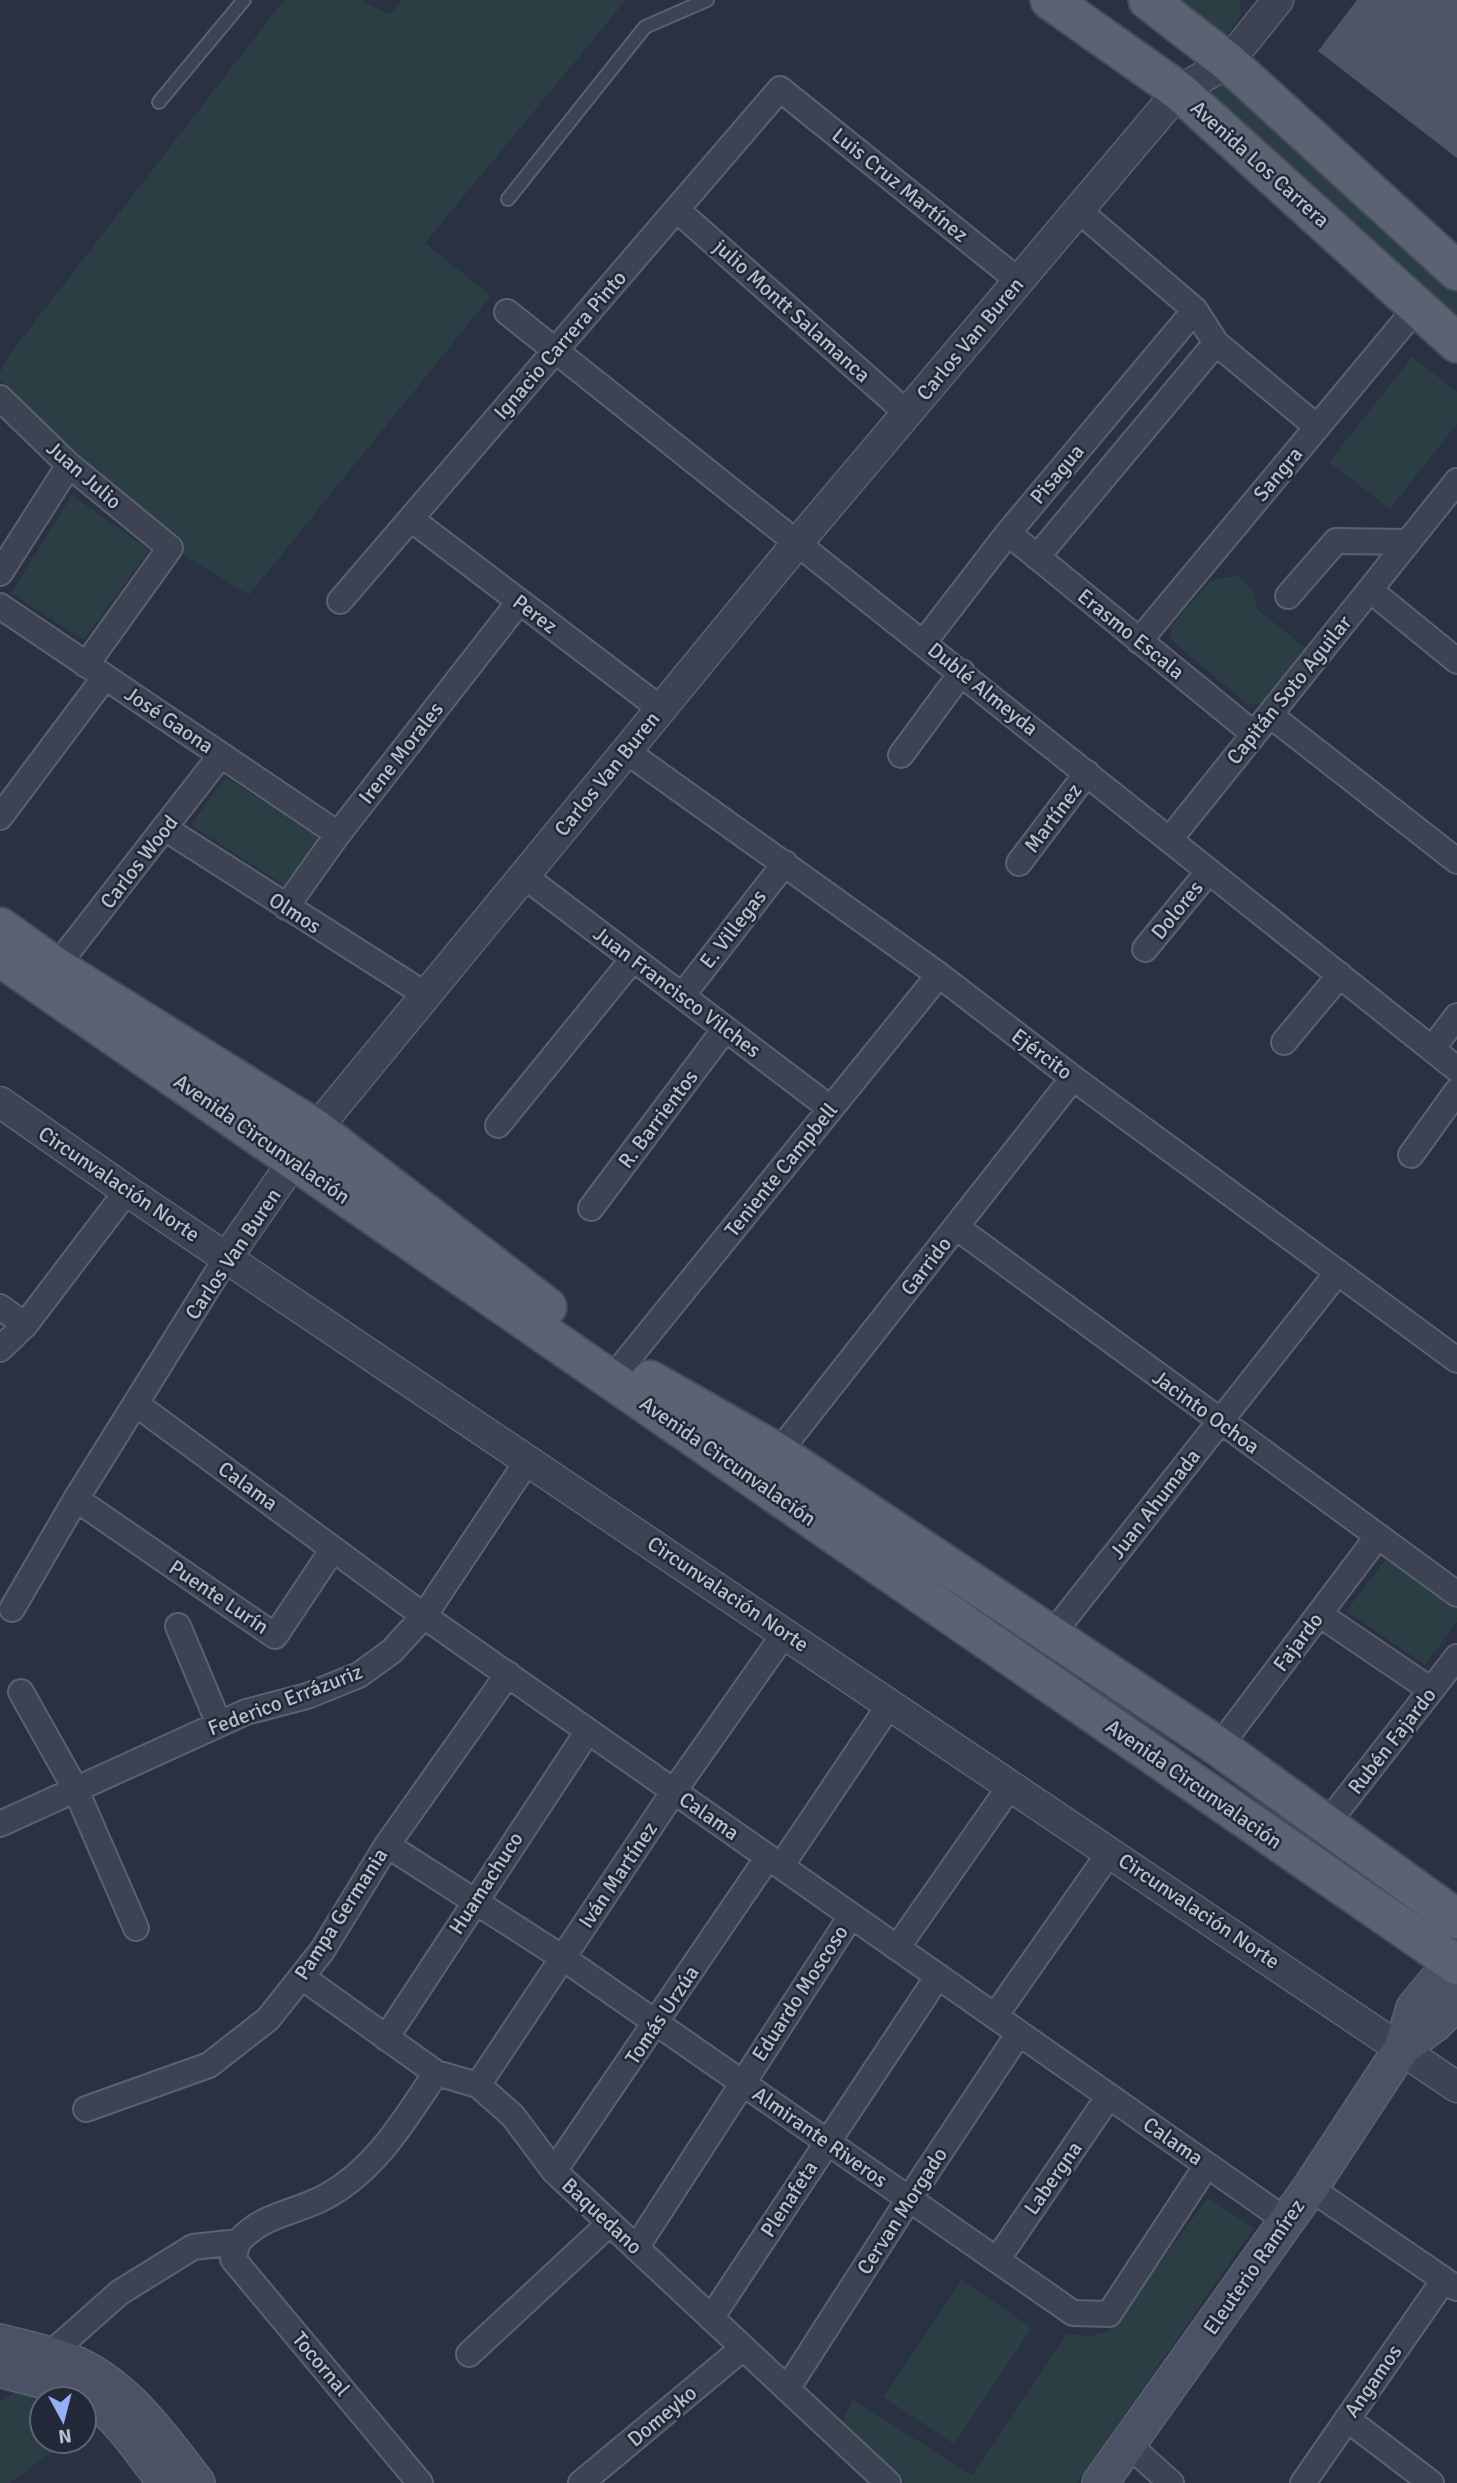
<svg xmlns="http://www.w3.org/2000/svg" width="1457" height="2483" font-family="Signika,sans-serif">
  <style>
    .green { fill: #2b3e44 }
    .building { fill: #4d5569 }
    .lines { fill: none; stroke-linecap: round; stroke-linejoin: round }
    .service-casing { stroke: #5b6170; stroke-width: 16 }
    .minor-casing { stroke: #5b6170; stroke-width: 28 }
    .tertiary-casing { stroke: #5b6170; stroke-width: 33 }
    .secondary-casing { stroke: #5b6170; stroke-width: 38 }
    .primary-casing { stroke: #474c5c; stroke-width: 42 }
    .service { stroke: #3d4353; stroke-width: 12 }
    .minor { stroke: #3d4353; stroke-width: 24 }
    .tertiary { stroke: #3d4353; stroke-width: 30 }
    .secondary { stroke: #4b5265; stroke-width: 35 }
    .primary { stroke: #5b6272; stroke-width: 38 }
    .labels { text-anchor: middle; stroke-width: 5; stroke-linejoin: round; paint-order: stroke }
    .street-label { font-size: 21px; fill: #babfcc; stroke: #212838 }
  </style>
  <rect width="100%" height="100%" fill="#293143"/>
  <!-- green -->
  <path class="green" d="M284 0H362L389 15 402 0H626L425 243 491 296 249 595 187 557 82 464 0 380V373L9 355Z
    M1167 0H1240L1241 15 1225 37Z
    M1228 70 1457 280V334L1192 96Z
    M1412 357 1457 392V424L1390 509 1329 462Z
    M72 495 149 550 84 640 11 593Z
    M1237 575 1253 590 1258 610 1306 648 1262 703 1248 705 1171 640V627L1210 581Z
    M225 777 319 837 284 885 191 825Z
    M1388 1557 1457 1604V1622L1425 1665 1346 1611Z
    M1208 2198 1254 2228 1077 2483H904L840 2425 853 2400 972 2475 1067 2333 1089 2336 1108 2332Z
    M961 2280 1032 2328 954 2444 883 2397Z
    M15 2392 42 2400V2441H66L10 2483H0V2401Z"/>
  <!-- building -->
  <path class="building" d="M1357 0H1457V158L1318 51Z"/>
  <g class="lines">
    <defs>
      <path id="service" d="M159 102 244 0
        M508 199 645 27 707 0"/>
      <path id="minor" d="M677 210 907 413
        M1078 210 1195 310 1216 343 1317 427
        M507 312 1457 1069
        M0 398 69 465 170 548 86 665
        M411 519 661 709
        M1008 533 1254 734
        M1037 557 1216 343
        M0 573 69 465
        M1370 590 1457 661
        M1288 596 1336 541 1408 542
        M340 601 780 89 1019 281
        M0 606 338 834
        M1139 641 1418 306
        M924 642 1008 533 1195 310
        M1270 715 1457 861
        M626 751 939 975 1073 1078 1457 1360
        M901 755 962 672
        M0 817 105 677
        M166 829 426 995
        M1170 839 1457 481
        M1019 863 1087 773
        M524 876 830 1108
        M286 907 338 834 519 602
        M1145 949 1209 871
        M56 967 221 755
        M682 996 785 863
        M1284 1042 1340 975
        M1432 1049 1457 1016
        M498 1125 633 959
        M1411 1155 1457 1091
        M591 1208 725 1029
        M956 1227 1457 1594
        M0 1307 25 1325
        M0 1349 25 1325 127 1191
        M623 1365 939 975
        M136 1404 424 1616 1287 2221
        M778 1453 1073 1078
        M76 1499 275 1636 333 1549
        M12 1609 76 1499 227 1257
        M1319 1614 1431 1690
        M178 1626 219 1724
        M1050 1637 1338 1272
        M21 1692 75 1788 136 1928
        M1219 1747 1378 1536
        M0 1824 246 1712 307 1696 359 1675 392 1651 424 1616 528 1460
        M1326 1825 1457 1657
        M387 1845 563 1958 1073 2313 1109 2314 1207 2165
        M781 1866 890 1704
        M897 1948 1011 1785
        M302 1977 436 2073 478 2085 513 2116 554 2171 888 2483
        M995 2016 1110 1852
        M386 2038 588 1731
        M478 2085 674 1791 785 1633
        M86 2109 209 2065 268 2019 322 1951 387 1845 508 1674
        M554 2171 768 1857
        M1310 2188 1456 2288
        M238 2242 233 2259 420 2483
        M636 2248 851 1916
        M997 2260 1109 2096
        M711 2318 938 1976
        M469 2354 610 2223
        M48 2356 119 2293 193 2247 238 2242C264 2213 294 2214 327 2196 377 2168 405 2119 436 2073
        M787 2389 909 2199 1019 2033
        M1347 2419 1431 2483
        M1128 2444 1171 2483
        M581 2483 743 2348
        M1303 2483 1444 2280"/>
      <path id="tertiary" d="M0 1102 127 1191 1457 2087
        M227 1257 316 1129 799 541 1179 91 1228 62 1278 0"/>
      <path id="secondary" d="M1402 2048 1436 2023 1457 2001
        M0 2342C22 2348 47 2353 68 2361 125 2383 161 2437 197 2483
        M0 2369C31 2378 66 2384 94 2401 120 2417 146 2458 166 2483
        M1100 2483 1310 2188 1402 2048 1414 2008 1457 1956"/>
      <path id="primary" d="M1050 0 1179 91 1457 343
        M1148 0 1228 62 1457 271
        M0 927 56 967 316 1129 547 1307
        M0 957 1457 1965
        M650 1380 778 1453 1219 1747 1457 1919"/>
    </defs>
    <!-- service casing -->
    <use href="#service" class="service-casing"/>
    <!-- minor casing -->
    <use href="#minor" class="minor-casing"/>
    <!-- tertiary casing -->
    <use href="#tertiary" class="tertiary-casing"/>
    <!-- secondary casing -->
    <use href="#secondary" class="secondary-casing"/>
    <!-- primary casing -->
    <use href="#primary" class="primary-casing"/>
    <!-- service -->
    <use href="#service" class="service"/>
    <!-- minor -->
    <use href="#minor" class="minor"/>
    <!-- tertiary -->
    <use href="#tertiary" class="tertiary"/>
    <!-- secondary -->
    <use href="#secondary" class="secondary"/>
    <!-- primary -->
    <use href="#primary" class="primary"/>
  </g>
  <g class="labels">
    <!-- street labels -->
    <g class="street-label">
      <text transform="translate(1260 164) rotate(42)" y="7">Avenida Los Carrera</text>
      <text transform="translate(900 185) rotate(39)" y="7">Luis Cruz Martínez</text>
      <text transform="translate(792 311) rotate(42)" y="7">julio Montt Salamanca</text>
      <text transform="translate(970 339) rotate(-50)" y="7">Carlos Van Buren</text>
      <text transform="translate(560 345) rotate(-49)" y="7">Ignacio Carrera Pinto</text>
      <text transform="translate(1057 474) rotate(-50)" y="7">Pisagua</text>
      <text transform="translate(1278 474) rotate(-50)" y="7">Sangra</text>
      <text transform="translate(84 475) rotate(41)" y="7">Juan Julio</text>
      <text transform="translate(535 614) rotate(37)" y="7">Perez</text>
      <text transform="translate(1131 634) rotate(39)" y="7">Erasmo Escala</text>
      <text transform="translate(983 689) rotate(39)" y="7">Dublé Almeyda</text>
      <text transform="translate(1289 690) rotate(-51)" y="7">Capitán Soto Aguilar</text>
      <text transform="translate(169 720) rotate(34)" y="7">José Gaona</text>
      <text transform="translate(401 753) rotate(-52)" y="7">Irene Morales</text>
      <text transform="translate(607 774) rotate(-51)" y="7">Carlos Van Buren</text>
      <text transform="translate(1053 818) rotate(-53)" y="7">Martínez</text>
      <text transform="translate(139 862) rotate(-52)" y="7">Carlos Wood</text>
      <text transform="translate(1177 910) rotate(-51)" y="7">Dolores</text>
      <text transform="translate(295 913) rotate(33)" y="7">Olmos</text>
      <text transform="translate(733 929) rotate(-52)" y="7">E. Villegas</text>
      <text transform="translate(677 992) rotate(37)" y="7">Juan Francisco Vilches</text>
      <text transform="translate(1042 1054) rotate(37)" y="7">Ejército</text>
      <text transform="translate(658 1119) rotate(-53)" y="7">R. Barrientos</text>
      <text transform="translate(262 1139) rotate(35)" y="7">Avenida Circunvalación</text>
      <text transform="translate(781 1170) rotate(-51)" y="7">Teniente Campbell</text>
      <text transform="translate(119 1184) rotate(34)" y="7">Circunvalación Norte</text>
      <text transform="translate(233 1254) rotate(-56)" y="7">Carlos Van Buren</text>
      <text transform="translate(926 1266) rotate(-52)" y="7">Garrido</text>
      <text transform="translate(1206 1412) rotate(36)" y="7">Jacinto Ochoa</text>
      <text transform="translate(728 1461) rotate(35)" y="7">Avenida Circunvalación</text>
      <text transform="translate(248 1486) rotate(36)" y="7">Calama</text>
      <text transform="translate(1155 1504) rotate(-52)" y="7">Juan Ahumada</text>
      <text transform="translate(728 1594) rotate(34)" y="7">Circunvalación Norte</text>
      <text transform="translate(219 1597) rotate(34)" y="7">Puente Lurín</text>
      <text transform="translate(1298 1642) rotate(-53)" y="7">Fajardo</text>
      <text transform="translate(285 1700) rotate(-21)" y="7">Federico Errázuriz</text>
      <text transform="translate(1392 1741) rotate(-52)" y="7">Rubén Fajardo</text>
      <text transform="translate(1194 1784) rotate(35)" y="7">Avenida Circunvalación</text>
      <text transform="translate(709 1816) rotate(35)" y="7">Calama</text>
      <text transform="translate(618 1875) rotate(-56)" y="7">Iván Martínez</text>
      <text transform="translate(486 1883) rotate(-57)" y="7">Huamachuco</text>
      <text transform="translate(1199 1911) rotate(34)" y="7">Circunvalación Norte</text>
      <text transform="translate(341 1914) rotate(-57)" y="7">Pampa Germania</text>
      <text transform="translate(800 1993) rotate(-57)" y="7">Eduardo Moscoso</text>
      <text transform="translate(662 2015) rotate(-56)" y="7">Tomás Urzúa</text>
      <text transform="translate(820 2137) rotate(35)" y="7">Almirante Riveros</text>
      <text transform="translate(1173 2141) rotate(35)" y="7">Calama</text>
      <text transform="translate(1053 2178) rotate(-55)" y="7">Labergna</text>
      <text transform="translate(789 2199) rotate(-57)" y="7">Plenafeta</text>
      <text transform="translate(902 2211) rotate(-57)" y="7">Cervan Morgado</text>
      <text transform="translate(602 2216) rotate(43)" y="7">Baquedano</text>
      <text transform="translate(1254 2267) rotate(-55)" y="7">Eleuterio Ramírez</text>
      <text transform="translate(321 2364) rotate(50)" y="7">Tocornal</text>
      <text transform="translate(1373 2381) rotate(-55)" y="7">Angamos</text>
      <text transform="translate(662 2416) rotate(-40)" y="7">Domeyko</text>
    </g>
  </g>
  <!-- north arrow -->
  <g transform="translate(63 2420) rotate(173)"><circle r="33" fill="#212838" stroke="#5e6473" stroke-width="2"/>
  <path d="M0-5L12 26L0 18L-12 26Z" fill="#97b1f5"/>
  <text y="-10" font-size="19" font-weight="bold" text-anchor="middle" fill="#babfcc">N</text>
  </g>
</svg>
